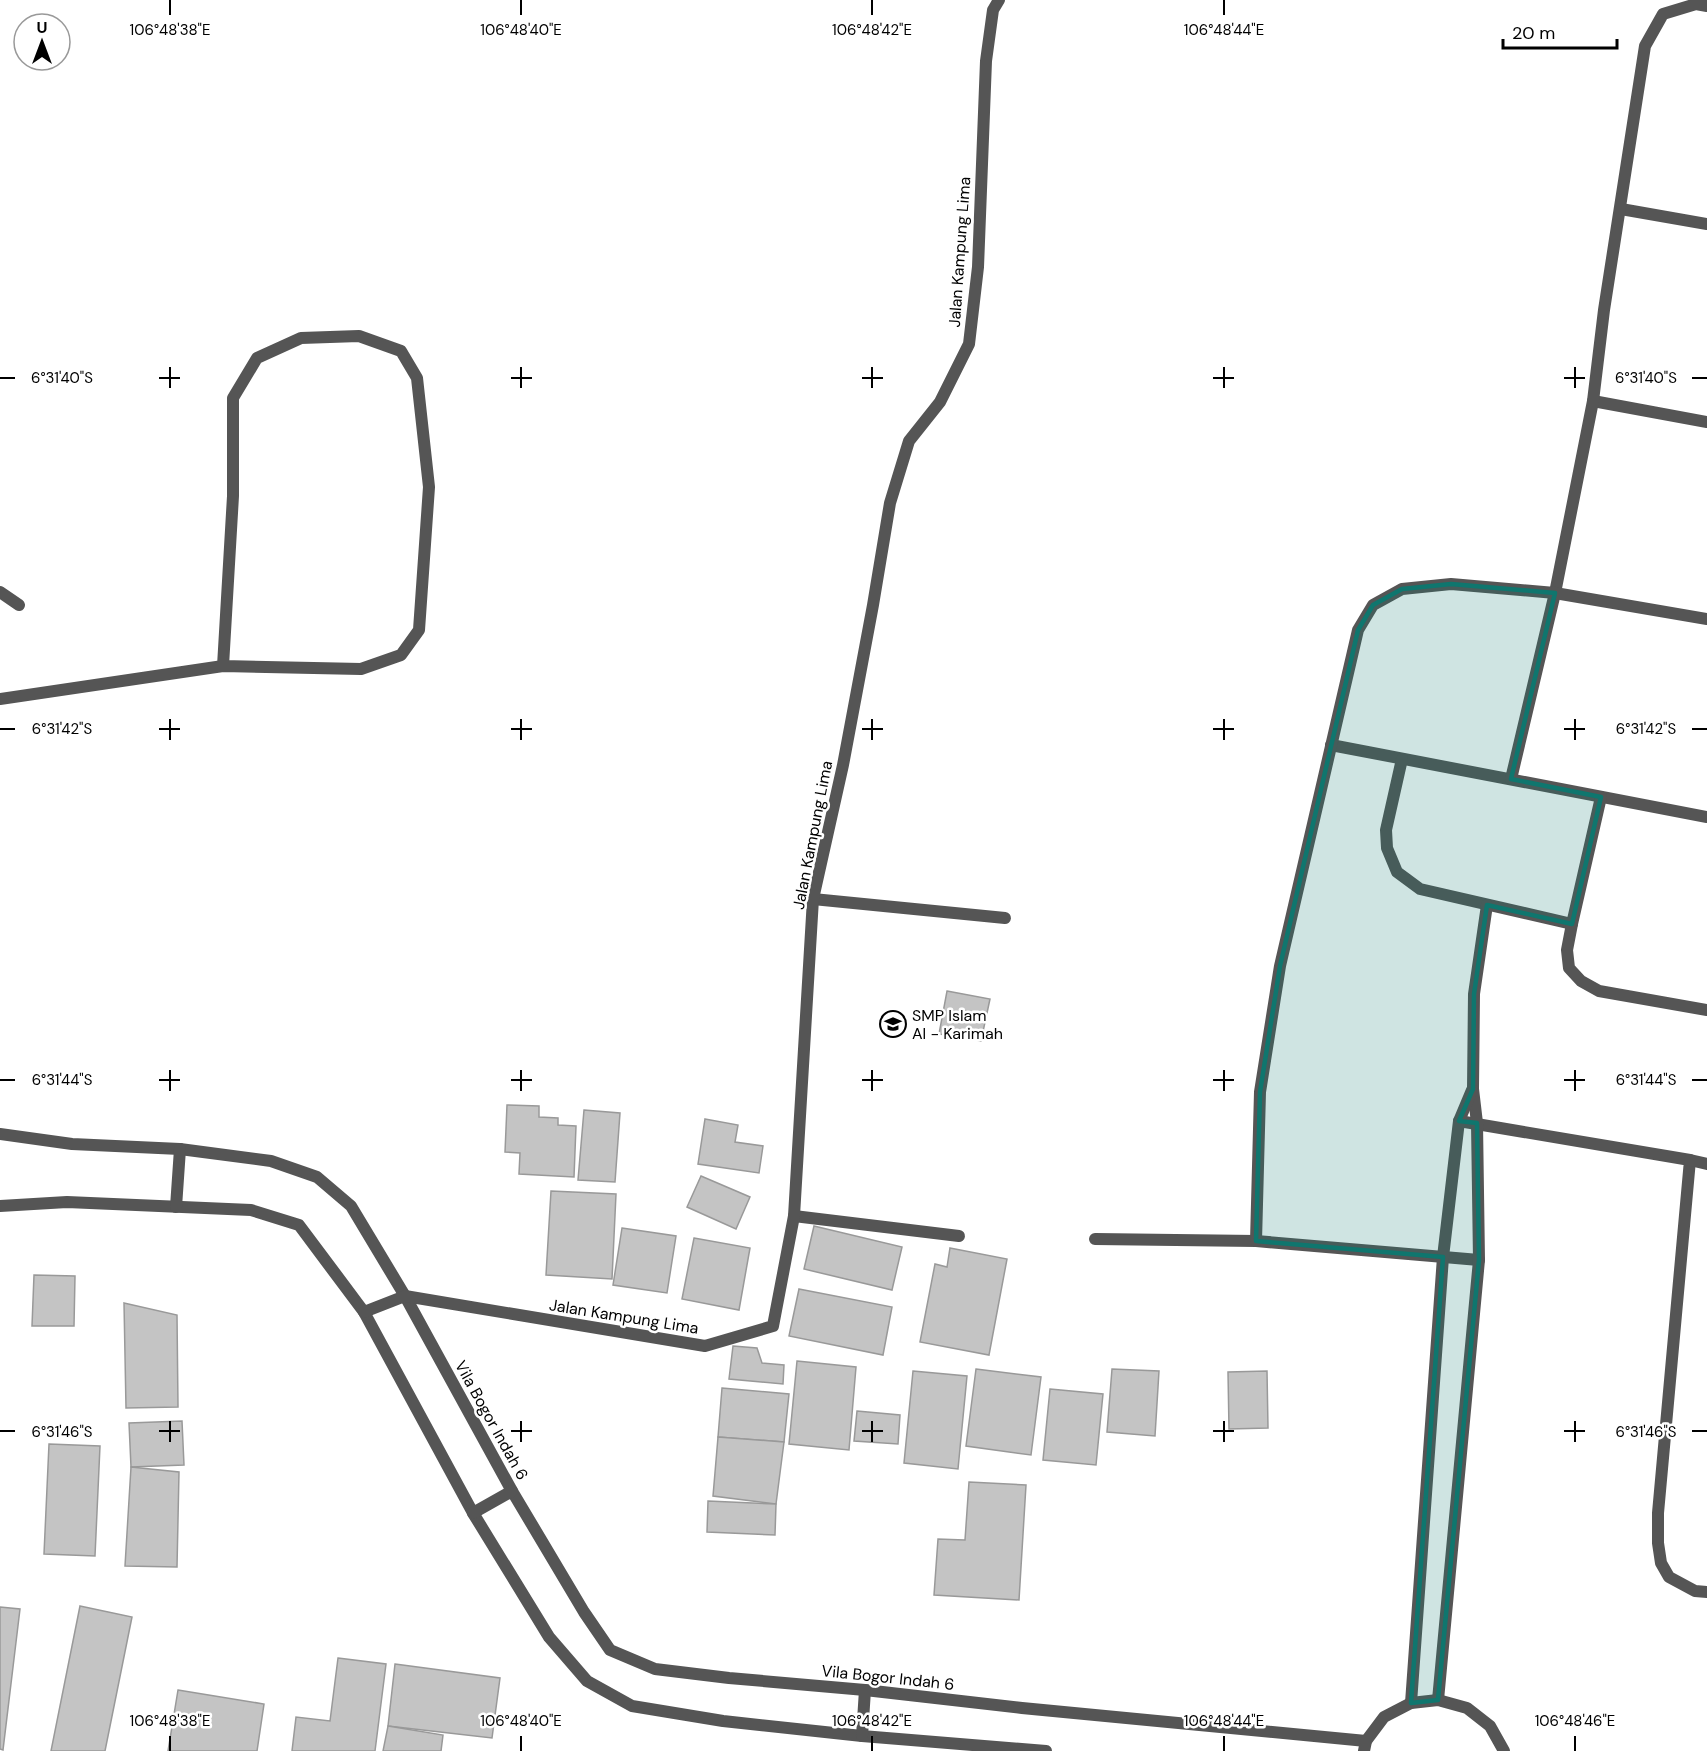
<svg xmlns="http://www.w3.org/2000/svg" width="1707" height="1751" viewBox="0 0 1707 1751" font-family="'DM Sans',sans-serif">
  <rect width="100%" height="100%" fill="#fff"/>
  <!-- building -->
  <g fill="#c4c4c4" stroke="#999" stroke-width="1.5">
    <polygon points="947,991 990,999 981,1041 939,1034"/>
    <polygon points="507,1105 539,1106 539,1117 558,1118 558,1125 576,1126 574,1177 519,1174 520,1153 505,1152"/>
    <polygon points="584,1110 620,1113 615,1182 578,1180"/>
    <polygon points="705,1119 738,1125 735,1142 763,1146 759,1173 698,1164"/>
    <polygon points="701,1176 750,1197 736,1229 687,1207"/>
    <polygon points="551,1191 616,1194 612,1279 546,1275"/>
    <polygon points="814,1226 902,1247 892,1290 804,1269"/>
    <polygon points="622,1228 676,1236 667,1293 613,1285"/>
    <polygon points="694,1238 750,1248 739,1310 682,1299"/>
    <polygon points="950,1248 1007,1259 989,1355 920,1342 935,1264 947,1267"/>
    <polygon points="34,1275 75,1276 74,1326 32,1326"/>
    <polygon points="799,1289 892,1307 883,1355 789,1336"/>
    <polygon points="124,1303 177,1315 178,1407 126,1408"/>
    <polygon points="733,1346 757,1348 762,1363 784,1365 783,1384 729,1379"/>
    <polygon points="797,1361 856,1367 849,1450 789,1444"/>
    <polygon points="976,1369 1041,1377 1031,1455 966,1446"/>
    <polygon points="1112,1369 1159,1371 1155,1436 1107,1432"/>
    <polygon points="913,1371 967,1376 958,1469 904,1463"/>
    <polygon points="1267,1371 1268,1428 1229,1429 1228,1372"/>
    <polygon points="722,1388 789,1394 784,1442 718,1437"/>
    <polygon points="1050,1389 1103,1394 1096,1465 1043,1460"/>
    <polygon points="857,1411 900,1415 898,1444 854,1441"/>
    <polygon points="182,1421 184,1465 131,1467 129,1423"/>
    <polygon points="718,1437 784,1442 776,1504 713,1496"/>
    <polygon points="49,1444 100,1446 95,1556 44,1554"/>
    <polygon points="131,1467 179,1472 177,1567 125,1566"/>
    <polygon points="969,1482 1026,1485 1019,1600 934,1595 938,1539 965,1540"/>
    <polygon points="708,1501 776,1504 775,1535 707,1532"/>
    <polygon points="80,1606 132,1617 105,1751 51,1751"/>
    <polygon points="0,1607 20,1609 3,1750 0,1749"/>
    <polygon points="338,1658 386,1664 375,1751 292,1751 296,1717 330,1721"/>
    <polygon points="395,1664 500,1678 492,1738 388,1726"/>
    <polygon points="178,1690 264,1704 257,1751 168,1751"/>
    <polygon points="388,1726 443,1735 441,1751 383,1751"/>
  </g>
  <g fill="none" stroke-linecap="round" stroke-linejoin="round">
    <!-- lane -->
    <g stroke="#555" stroke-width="12">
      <polyline points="0,592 19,605"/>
      <polyline points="0,699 223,666 361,669 401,655 419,630 429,487 417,378 401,351 359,336 301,338 257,358 233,398 233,496 223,666"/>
    </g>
    <!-- street -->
    <g stroke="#555" stroke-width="12">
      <polyline points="1621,209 1707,224"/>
      <polyline points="1593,401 1707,422"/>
      <polyline points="1331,745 1707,817"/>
      <polyline points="1402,759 1386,830 1387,848 1397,872 1420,889 1572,924 1601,797"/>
      <polyline points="1511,779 1555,593 1593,401 1604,310 1645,46 1663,14 1696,4 1707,6"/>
      <polyline points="813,899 1005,918"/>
      <polyline points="1572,924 1567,950 1569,968 1581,981 1599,991 1707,1010"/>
      <polyline points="1459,1121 1690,1160 1658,1513 1658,1543 1661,1563 1669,1577 1695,1591 1707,1592"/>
      <polyline points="0,1134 72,1144 180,1149 271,1161 317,1177 351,1206 405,1296 512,1491 584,1612 610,1650 655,1669 729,1678 865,1690 1022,1708 1366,1741"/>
      <polyline points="1690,1160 1707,1164"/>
      <polyline points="0,1206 67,1202 251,1210 299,1225 364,1312 473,1513 549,1637 587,1681 632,1706 723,1721 862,1736 1046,1751"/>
      <polyline points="176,1207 180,1149"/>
      <polyline points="794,1216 959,1236"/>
      <polyline points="1095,1239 1256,1241 1479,1260"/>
      <polyline points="1256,1241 1260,1092 1280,966 1358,630 1373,605 1402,589 1451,584 1555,593 1707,619"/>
      <polyline points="364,1312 405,1296 705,1346 773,1326 794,1216 813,899 843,765 873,605 890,503 909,441 940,402 969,344 978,267 986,61 993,10 999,0"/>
      <polyline points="473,1513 512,1491"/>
      <polyline points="1438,1700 1479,1260 1477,1123 1473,1089 1474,994 1487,905"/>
      <polyline points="1411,1703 1443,1257 1459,1121 1472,1090"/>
      <polyline points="862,1736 865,1690"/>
      <polyline points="1364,1751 1366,1741 1384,1717 1411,1703 1438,1700 1467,1708 1490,1726 1504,1751"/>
    </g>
  </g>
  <!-- marked area -->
  <path fill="#0f766e" fill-opacity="0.2" stroke="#0f766e" stroke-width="4.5" stroke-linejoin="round" d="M1451 584 1555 593 1511 779 1601 797 1572 924 1487 905 1474 994 1473 1089 1459 1121 1477 1123 1479 1260 1438 1700 1411 1703 1443 1257 1256 1241 1260 1092 1280 966 1358 630 1373 605 1402 589Z"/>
  <!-- ticks -->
  <path fill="none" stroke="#000" stroke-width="2" d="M170 0V15M521 0V15M872 0V15M1224 0V15M170 367V388M521 367V388M872 367V388M1224 367V388M1575 367V388M0 378H15M159 378H180M511 378H532M862 378H883M1213 378H1234M1564 378H1585M1692 378H1707M170 719V740M521 719V740M872 719V740M1224 719V740M1575 719V740M0 729H15M159 729H180M511 729H532M862 729H883M1213 729H1234M1564 729H1585M1692 729H1707M170 1070V1091M521 1070V1091M872 1070V1091M1224 1070V1091M1575 1070V1091M0 1080H15M159 1080H180M511 1080H532M862 1080H883M1213 1080H1234M1564 1080H1585M1692 1080H1707M170 1421V1442M521 1421V1442M872 1421V1442M1224 1421V1442M1575 1421V1442M0 1431H15M159 1431H180M511 1431H532M862 1431H883M1213 1431H1234M1564 1431H1585M1692 1431H1707M170 1736V1751M521 1736V1751M872 1736V1751M1224 1736V1751M1575 1736V1751"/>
  <!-- icons -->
  <defs>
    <symbol id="school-ring" viewBox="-11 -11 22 22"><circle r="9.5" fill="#fff" stroke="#000" stroke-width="1.5"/><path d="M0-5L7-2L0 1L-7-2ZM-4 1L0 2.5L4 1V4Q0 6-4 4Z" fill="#000"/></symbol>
  </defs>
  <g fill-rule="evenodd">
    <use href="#school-ring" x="878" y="1009" width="30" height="30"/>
  </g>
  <g text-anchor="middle" stroke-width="5" stroke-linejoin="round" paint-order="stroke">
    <!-- street labels -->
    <g font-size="16" fill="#000" stroke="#fff">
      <text transform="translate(959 252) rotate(-86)" y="6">Jalan Kampung Lima</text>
      <text transform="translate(812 835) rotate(-79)" y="6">Jalan Kampung Lima</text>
      <text transform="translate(624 1316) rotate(9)" y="6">Jalan Kampung Lima</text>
      <text transform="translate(492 1420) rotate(61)" y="6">Vila Bogor Indah 6</text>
      <text transform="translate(888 1677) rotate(6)" y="6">Vila Bogor Indah 6</text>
    </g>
    <!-- poi labels -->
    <g font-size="16" fill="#000" stroke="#fff" text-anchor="start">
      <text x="912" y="1021">SMP Islam<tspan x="912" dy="18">Al - Karimah</tspan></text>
    </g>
  </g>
  <g font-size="15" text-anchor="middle" fill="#000" stroke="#fff" stroke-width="5" stroke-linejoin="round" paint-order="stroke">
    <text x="170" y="35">106°48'38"E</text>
    <text x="521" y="35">106°48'40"E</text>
    <text x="872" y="35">106°48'42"E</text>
    <text x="1224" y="35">106°48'44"E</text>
    <text x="62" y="383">6°31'40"S</text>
    <text x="1646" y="383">6°31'40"S</text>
    <text x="62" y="734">6°31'42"S</text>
    <text x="1646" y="734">6°31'42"S</text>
    <text x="62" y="1085">6°31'44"S</text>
    <text x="1646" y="1085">6°31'44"S</text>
    <text x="62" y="1437">6°31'46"S</text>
    <text x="1646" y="1437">6°31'46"S</text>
    <text x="170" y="1726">106°48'38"E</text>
    <text x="521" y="1726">106°48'40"E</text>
    <text x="872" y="1726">106°48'42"E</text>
    <text x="1224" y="1726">106°48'44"E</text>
    <text x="1575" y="1726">106°48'46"E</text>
  </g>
  <!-- north arrow -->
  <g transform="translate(42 42)"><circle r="28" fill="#ffffff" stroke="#999999" stroke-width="1.5"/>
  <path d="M0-4.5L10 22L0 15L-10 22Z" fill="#000000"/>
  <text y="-9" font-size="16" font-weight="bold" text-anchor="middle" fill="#000000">U</text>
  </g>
  <!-- scale -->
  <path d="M1503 39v9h114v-9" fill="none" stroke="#000000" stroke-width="3"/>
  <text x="1512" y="39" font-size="18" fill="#000000" stroke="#ffffff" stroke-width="4.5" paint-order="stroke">20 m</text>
</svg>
